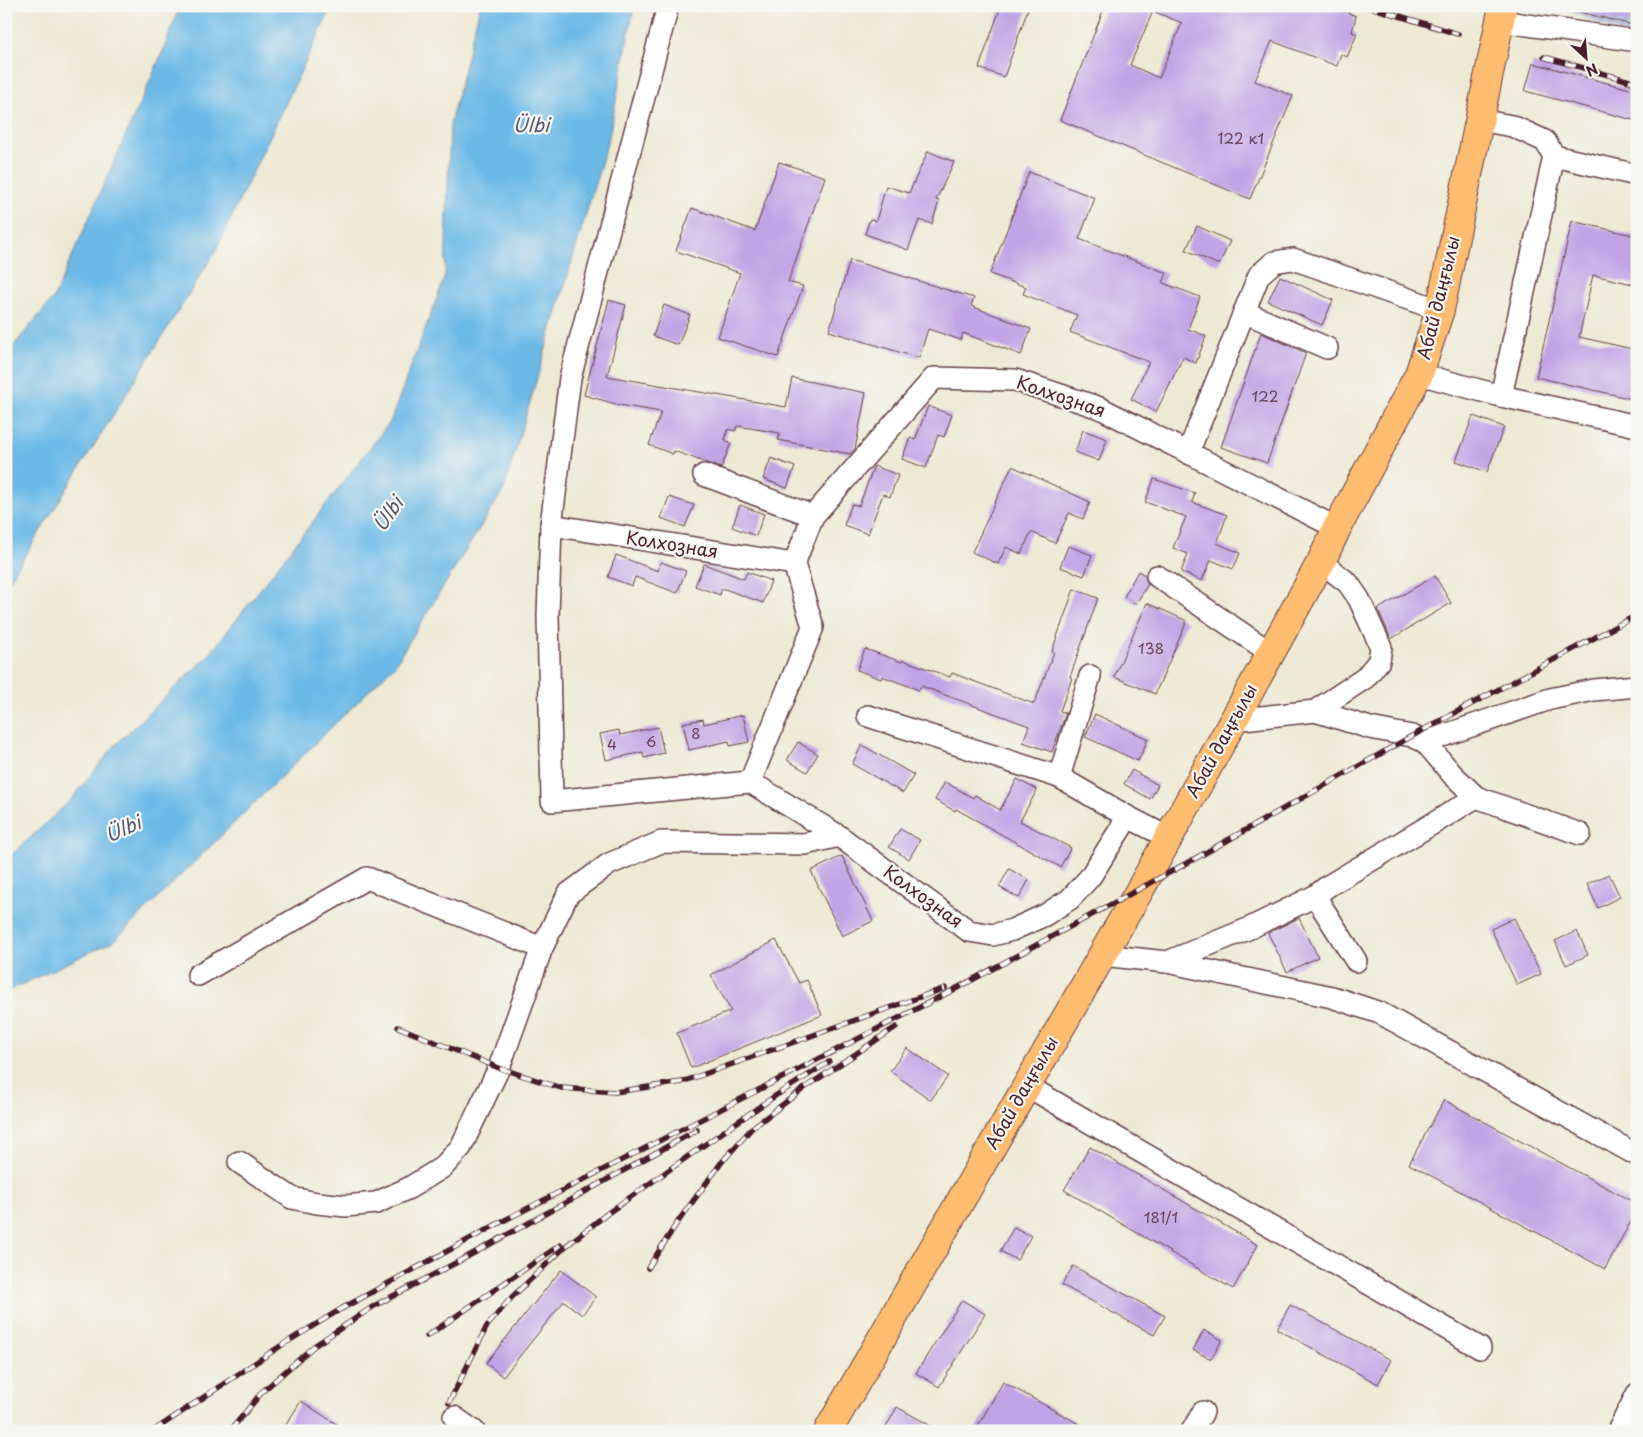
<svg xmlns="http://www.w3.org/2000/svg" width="1643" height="1437" viewBox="0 0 1643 1437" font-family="'Playpen Sans',sans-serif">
  <defs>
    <pattern id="industrial-furrows" width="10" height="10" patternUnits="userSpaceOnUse" patternTransform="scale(1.25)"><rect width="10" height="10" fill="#b9c4de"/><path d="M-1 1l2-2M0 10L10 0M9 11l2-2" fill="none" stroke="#a1a8bf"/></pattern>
  </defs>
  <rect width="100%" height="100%" fill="#f6f6f2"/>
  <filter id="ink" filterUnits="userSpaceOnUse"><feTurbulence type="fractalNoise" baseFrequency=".02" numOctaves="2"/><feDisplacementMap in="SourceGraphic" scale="10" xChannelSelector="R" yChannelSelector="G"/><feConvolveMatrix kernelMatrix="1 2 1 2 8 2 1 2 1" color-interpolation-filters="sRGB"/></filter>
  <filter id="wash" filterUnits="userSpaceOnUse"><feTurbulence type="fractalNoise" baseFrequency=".0096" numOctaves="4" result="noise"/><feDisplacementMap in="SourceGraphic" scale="20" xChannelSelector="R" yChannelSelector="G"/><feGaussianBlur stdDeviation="1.12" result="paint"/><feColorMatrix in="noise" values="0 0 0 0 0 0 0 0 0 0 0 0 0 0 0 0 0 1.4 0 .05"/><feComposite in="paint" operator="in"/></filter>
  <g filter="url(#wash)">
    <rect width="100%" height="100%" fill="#eee9d3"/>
    <!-- industrial -->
    <polygon fill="url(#industrial-furrows)" points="1556,6 1637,6 1637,39"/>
    <!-- water -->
    <g fill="#6cb9e6" stroke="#5b6c88">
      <polygon points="180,6 332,6 214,254 6,586 6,355 54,297 163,51"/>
      <polygon points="480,6 634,6 609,137 504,489 394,666 114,941 6,992 6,860 69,802 117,743 209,655 390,422 445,276 450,124"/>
    </g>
    <g id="blocks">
      <!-- building -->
      <g fill="#c2a4e6" fill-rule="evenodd">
        <polygon points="1001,6 1029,6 1004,77 979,68"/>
        <path d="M1105 6H1332L1356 16 1352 32 1357 34 1347 57 1341 54 1337 66 1272 41 1255 81 1293 96 1250 199 1060 120ZM1153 11 1182 23 1159 78 1130 65Z"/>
        <polygon points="1576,6 1637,6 1637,26 1575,11"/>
        <polygon points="1533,63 1637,91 1637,121 1525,91"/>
        <polygon points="928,151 954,162 936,200 939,201 932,224 919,220 908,250 865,234 870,219 876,221 886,186 909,193"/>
        <polygon points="779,162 825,177 788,282 803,286 778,357 718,337 740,273 676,251 692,208 755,231"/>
        <polygon points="1029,172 1095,198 1079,239 1167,273 1163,283 1200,297 1188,329 1206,336 1196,363 1183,357 1156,412 1131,399 1149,362 1070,332 1077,315 1023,294 1026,287 990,274"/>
        <polygon points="1572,221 1637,236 1637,285 1593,275 1579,337 1637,350 1637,400 1536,377"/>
        <polygon points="1197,226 1230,241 1219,265 1186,250"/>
        <polygon points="850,260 974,298 971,306 1031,329 1021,355 963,333 961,340 928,329 919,358 829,331"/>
        <polygon points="1280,276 1333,300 1322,325 1268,301"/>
        <polygon points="609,300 626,305 607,376 786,407 792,378 866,393 855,449 850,454 778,440 780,433 737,426 735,431 728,429 725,440 731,443 721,468 674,451 673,454 649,445 661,412 619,405 584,395"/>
        <polygon points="664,305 690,315 678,345 653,336"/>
        <polygon points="1261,333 1306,353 1267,463 1221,447"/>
        <polygon points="928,406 952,415 944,437 938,435 926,468 902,459 910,438 915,440"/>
        <polygon points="1473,416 1504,427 1487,472 1456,461"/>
        <polygon points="1083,430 1107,439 1099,461 1075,452"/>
        <polygon points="771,458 795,467 787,488 763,479"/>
        <polygon points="874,466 898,475 890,497 883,494 868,534 844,525 852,504 859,506"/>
        <polygon points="1012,466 1090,502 1083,519 1069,513 1055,543 1031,532 1021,554 1006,547 998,564 972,552"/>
        <polygon points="1154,479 1195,493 1192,502 1227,515 1217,543 1240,553 1233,569 1211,560 1202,581 1181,572 1188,554 1173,548 1186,517 1145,502"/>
        <polygon points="669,497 694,505 685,527 661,518"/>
        <polygon points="740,505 764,514 756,536 732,527"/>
        <polygon points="1068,546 1092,555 1084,576 1060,567"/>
        <polygon points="616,555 658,571 661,562 686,571 677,593 635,577 632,586 608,577"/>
        <polygon points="704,564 744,579 747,572 771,581 763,603 722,588 720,595 695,586"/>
        <polygon points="1138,571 1145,575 1148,584 1136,604 1124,597"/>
        <polygon points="1435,576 1451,603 1391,639 1378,609"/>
        <polygon points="1074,589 1098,598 1070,677 1072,678 1060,711 1066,713 1052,752 1023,742 1029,726 921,686 919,690 882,676 881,679 857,670 865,649 902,662 903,660 950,677 952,673 1034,704 1054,652 1052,651"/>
        <polygon points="1147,603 1187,621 1155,694 1114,677"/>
        <polygon points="1095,714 1148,739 1138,761 1085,737"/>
        <polygon points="743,715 749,742 730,746 729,741 689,750 683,723 703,719 704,724"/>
        <polygon points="658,727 664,753 644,758 643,752 606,760 600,734 619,730 620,735"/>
        <polygon points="798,742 818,754 807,772 787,760"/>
        <polygon points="862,745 914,775 903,793 852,764"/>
        <polygon points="1132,770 1158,785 1150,799 1124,784"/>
        <polygon points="1017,779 1037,790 1020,821 1071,848 1060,867 956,809 955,811 935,800 945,782 973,798 975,795 1000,810"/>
        <polygon points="900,829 920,840 909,859 889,847"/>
        <polygon points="842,856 873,921 842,936 811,871"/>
        <polygon points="1009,869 1029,880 1019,898 999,887"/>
        <polygon points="1609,874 1620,897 1598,908 1587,884"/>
        <polygon points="1299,918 1318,957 1287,972 1268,933"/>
        <polygon points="1514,918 1541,974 1517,985 1491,929"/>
        <polygon points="1577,931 1588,955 1566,965 1555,941"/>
        <polygon points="776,940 799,983 807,980 822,1015 691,1068 677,1033 731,1011 711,975"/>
        <polygon points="907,1048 948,1076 931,1100 890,1071"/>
        <polygon points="1444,1100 1637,1204 1637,1210 1605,1269 1409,1164"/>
        <polygon points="1090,1147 1258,1245 1233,1289 1064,1190"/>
        <polygon points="1014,1227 1031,1236 1017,1260 1000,1251"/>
        <polygon points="1073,1266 1165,1316 1154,1335 1062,1285"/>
        <polygon points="561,1270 596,1297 582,1315 564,1301 503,1377 486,1363"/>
        <polygon points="962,1300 985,1314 939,1387 916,1373"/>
        <polygon points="1290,1305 1391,1360 1378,1384 1277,1329"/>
        <polygon points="1204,1330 1222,1340 1211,1359 1193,1350"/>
        <polygon points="1003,1382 1092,1431 975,1431"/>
        <polygon points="301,1401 347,1431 282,1431"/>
        <polygon points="897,1407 940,1431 884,1431"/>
      </g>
    </g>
  </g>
  <g filter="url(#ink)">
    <use href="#blocks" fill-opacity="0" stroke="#633d44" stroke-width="1"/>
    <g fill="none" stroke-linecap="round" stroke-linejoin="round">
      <defs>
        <g id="minor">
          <polyline points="668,6 570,378 551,525 548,616 552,801 750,782 839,836 969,931 993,935 1012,930 1045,915 1070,899 1090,877 1128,817"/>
          <polyline points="1500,21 1637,41"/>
          <polyline points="1479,120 1512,126 1545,141 1554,156"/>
          <polyline points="1244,312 1327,348"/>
          <polyline points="1419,374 1501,396 1554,156 1637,175"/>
          <polyline points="1501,396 1637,426"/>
          <polyline points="1188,453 1259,275 1274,262 1293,259 1440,310"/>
          <polyline points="704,475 813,516"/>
          <polyline points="551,525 794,564"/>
          <polyline points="1157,576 1271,653"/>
          <polyline points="1315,711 1370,728 1412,736 1425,742 1452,774 1476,797"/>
          <polyline points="868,716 1059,777 1128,817 1169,838"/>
          <polyline points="1234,720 1315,711 1365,678 1379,661 1381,647 1359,599 1348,583 1321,562"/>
          <polyline points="1425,742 1550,699 1594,690 1637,686"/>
          <polyline points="1059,777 1090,676"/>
          <polyline points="750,782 813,627 794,564 813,516 934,378 1015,380 1100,408 1337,528"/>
          <polyline points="1315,896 1356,961"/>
          <polyline points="1102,955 1167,962 1250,928 1315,896 1328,886 1439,820 1476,797 1580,834"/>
          <polyline points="1167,962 1332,997 1380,1013 1637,1155"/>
          <polyline points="198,975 367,878 542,948 568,894 609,864 661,842 805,844 839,836"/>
          <polyline points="1027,1086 1480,1348"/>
          <polyline points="239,1162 292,1198 317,1203 346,1206 376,1203 409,1188 443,1167 461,1147 499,1068 542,948"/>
          <polyline points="454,1417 474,1431"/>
          <polyline points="1192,1431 1203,1412"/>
          <polyline points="1618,1431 1637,1394"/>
        </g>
        <polyline id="major" points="828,1431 1142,886 1321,562 1337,528 1419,374 1440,310 1503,6"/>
      </defs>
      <!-- minor casing -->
      <use href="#minor" stroke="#633d44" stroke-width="24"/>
      <!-- major casing -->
      <use href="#major" stroke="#633d44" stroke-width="30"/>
      <!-- minor -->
      <use href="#minor" stroke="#fff" stroke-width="21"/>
      <!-- major -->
      <use href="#major" stroke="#febc70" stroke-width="28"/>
      <defs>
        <g id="rail">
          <polyline points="1367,6 1458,34"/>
          <polyline points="1544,57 1637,83"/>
          <polyline points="398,1027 499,1068 561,1088 615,1092 682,1082 945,988"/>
          <polyline points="648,1268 677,1223 721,1163 752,1128 803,1089 896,1027"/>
          <polyline points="427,1336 560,1245"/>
          <polyline points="449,1403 487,1326 512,1297 566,1246 608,1213 697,1150 775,1096 829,1062"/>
          <polyline points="153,1431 282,1345 341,1309 501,1222 961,986 1198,857 1412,736 1637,615"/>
          <polyline points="230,1431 262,1392 314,1346 374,1306 465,1258 697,1130"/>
        </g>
      </defs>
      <!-- rail casing -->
      <use href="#rail" stroke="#4a1f2b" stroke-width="5.5"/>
      <!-- rail -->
      <use href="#rail" stroke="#f6f6f2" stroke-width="4" stroke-dasharray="11" stroke-linecap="butt"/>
    </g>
  </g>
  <g text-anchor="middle" stroke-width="4.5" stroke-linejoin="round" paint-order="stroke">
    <!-- number labels -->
    <g font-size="15" fill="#68405a">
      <text x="1241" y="144">122 к1</text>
      <text x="1265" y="402">122</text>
      <text x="1151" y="654">138</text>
      <text x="696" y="739">8</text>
      <text x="651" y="747">6</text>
      <text x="612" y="750">4</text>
      <text x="1161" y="1223">181/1</text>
    </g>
    <!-- street labels -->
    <g font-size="18" fill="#4a1f2b" stroke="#f6f6f2">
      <text transform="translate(1439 298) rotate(-76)" y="6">Абай даңғылы</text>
      <text transform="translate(1061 397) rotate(19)" y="6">Колхозная</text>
      <text transform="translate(672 545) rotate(9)" y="6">Колхозная</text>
      <text transform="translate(1222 741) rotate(-61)" y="6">Абай даңғылы</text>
      <text transform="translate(923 897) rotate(36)" y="6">Колхозная</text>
      <text transform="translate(1022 1093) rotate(-60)" y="6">Абай даңғылы</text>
    </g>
    <!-- water labels -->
    <g font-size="19" font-style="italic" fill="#56556c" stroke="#f6f6f2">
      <text x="531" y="132">Ülbi</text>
      <text transform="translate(388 514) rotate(-55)" y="7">Ülbi</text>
      <text transform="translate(123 829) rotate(-24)" y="7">Ülbi</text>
    </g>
  </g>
  <!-- margin -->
  <rect width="1643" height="1437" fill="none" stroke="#f6f6f2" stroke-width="25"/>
  <!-- north arrow -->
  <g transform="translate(1586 58) rotate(154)" stroke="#f6f6f2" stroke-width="4" paint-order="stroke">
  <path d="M0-4L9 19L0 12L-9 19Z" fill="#4a1f2b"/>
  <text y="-8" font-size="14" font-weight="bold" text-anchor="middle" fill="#4a1f2b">N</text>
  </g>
</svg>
